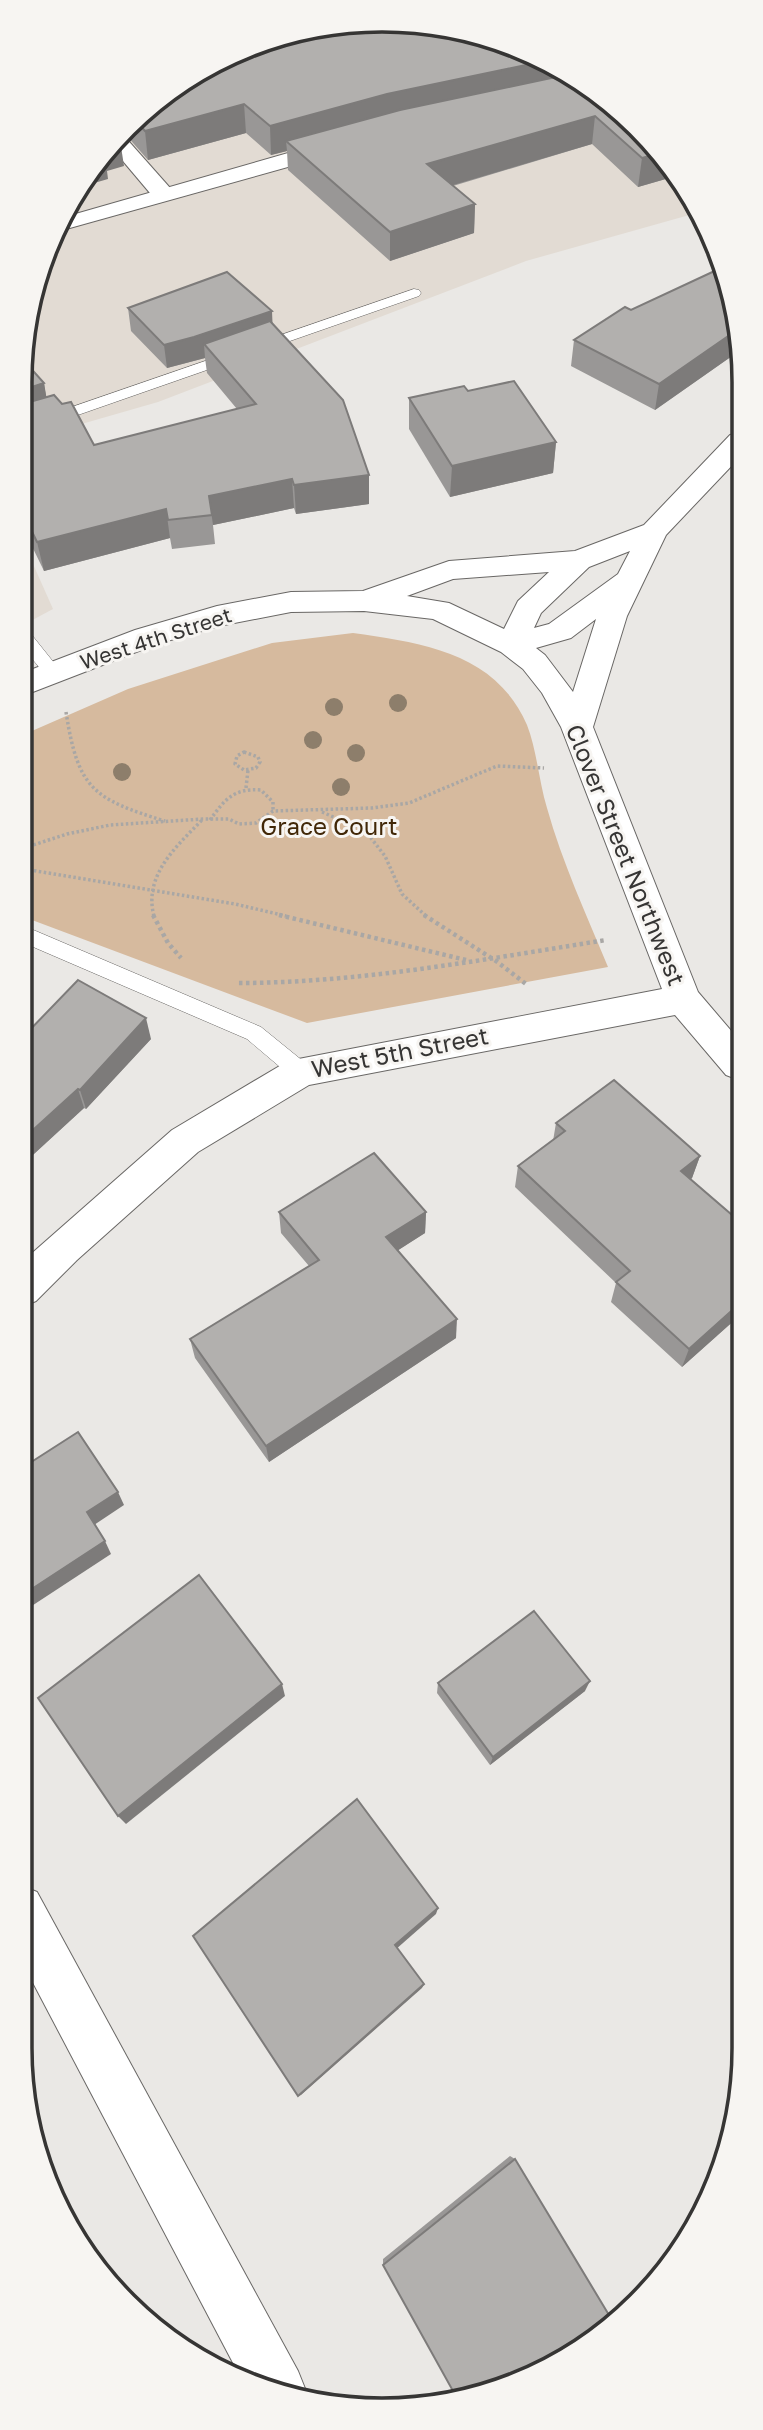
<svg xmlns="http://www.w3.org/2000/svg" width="763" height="2430" viewBox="0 0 763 2430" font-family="'Golos Text',sans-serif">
  <rect width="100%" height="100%" fill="#eae8e5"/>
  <!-- built -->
  <g fill="#e2dbd3">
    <polygon points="181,80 654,142 700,212 526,261 158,402 26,440 26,310 81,180"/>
    <polygon points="25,546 53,609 25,624"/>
  </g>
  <!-- green -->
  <path fill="#d6ba9e" d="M353 633C423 643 496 653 527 725 537 751 539 782 547 808 562 862 587 916 608 967L307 1023 24 917 25 734 128 689 272 643Z"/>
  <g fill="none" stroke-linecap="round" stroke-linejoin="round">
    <defs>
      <g id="lane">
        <polygon points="414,289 419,290 421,293 419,296 55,423 49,425 41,420 43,417"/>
        <polygon points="25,632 31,634 59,669 62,673 59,677 47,677 25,650"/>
        <polygon points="24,926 261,1027 309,1066 312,1072 309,1078 301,1081 293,1078 247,1039 24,943"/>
      </g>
      <polygon id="street" points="124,136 171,189 175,194 171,199 155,199 112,148"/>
      <g id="secondary">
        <polygon points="337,139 345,141 348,146 345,151 59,231 65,217"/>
        <path d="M740 433V457L666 535 627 616 593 727 698 992 739 1040V1080L726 1075 675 1015 309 1085 198 1152 77 1260 36 1301 22 1307V1262L172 1130 288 1061 662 989 561 727 542 693 523 669 501 652 433 619 364 611 291 612 219 626 157 644 25 695V672L135 630 217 606 291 592 363 591 449 561 575 551 644 525 730 435ZM630 551 618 574 549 624 534 628 541 613 589 567ZM549 572 518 601 504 629 449 603 407 596 453 579ZM596 619 573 692 545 655 536 648 571 638Z"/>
        <polygon points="20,1885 37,1892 298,2371 306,2391 303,2398 242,2380 20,1958"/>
      </g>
    </defs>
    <!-- lane casing -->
    <use href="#lane" stroke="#696765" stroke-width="1"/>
    <!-- street casing -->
    <use href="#street" stroke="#696765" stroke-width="2"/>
    <!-- secondary casing -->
    <use href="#secondary" stroke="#696765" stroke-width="2"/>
    <!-- path-far1 -->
    <g stroke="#a9a7a5" stroke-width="3.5" stroke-dasharray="2.5 2.5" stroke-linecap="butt">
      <path d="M66 712C78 789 93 799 165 821"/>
      <polygon points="244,752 258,757 260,762 256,768 244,770 235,764 237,756"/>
      <polyline points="246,788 248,770"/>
      <polyline points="322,812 354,826 371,838 385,856 402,894 426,916"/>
      <path d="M210 820C225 799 234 788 261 790L273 802V811"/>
      <polyline points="24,848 67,834 110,825 203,819 229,819 239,824 256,823 273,811 372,808 409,803 497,766 544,768"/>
      <polyline points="24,869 235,904 286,916"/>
      <path d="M154 916C143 875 177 846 203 819"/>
    </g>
    <!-- path -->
    <g stroke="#a9a7a5" stroke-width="4.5" stroke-dasharray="3.5 3.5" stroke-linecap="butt">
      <polyline points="153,915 168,943 181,958"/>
      <polyline points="279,915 466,960"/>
      <polyline points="424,915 496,961 526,984"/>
      <path d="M239 983C360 983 486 959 606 940"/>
    </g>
    <!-- lane -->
    <use href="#lane" fill="#fff" fill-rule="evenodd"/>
    <!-- street -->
    <use href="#street" fill="#fff" fill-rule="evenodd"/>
    <!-- secondary -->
    <use href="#secondary" fill="#fff" fill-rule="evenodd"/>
  </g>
  <!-- trees -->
  <g fill="#8d7e6b">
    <circle cx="398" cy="703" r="9"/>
    <circle cx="334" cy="707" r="9"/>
    <circle cx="313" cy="740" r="9"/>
    <circle cx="356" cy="753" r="9"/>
    <circle cx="122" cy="772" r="9"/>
    <circle cx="341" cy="787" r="9"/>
  </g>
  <!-- wall -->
  <g fill="#999796">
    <polygon points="453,26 654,142 676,176 638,187 592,144 453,186 475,204 474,233 390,261 288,170 287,151 271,155 246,133 148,160 126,135 181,80"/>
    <polygon points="721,268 741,334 741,362 732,356 655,410 571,366 574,340 631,310"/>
    <polygon points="128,308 272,311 272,323 369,504 296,514 294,508 213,525 215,544 172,549 170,538 44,571 25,532 26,363 44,383 46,397 94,445 237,409 207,373 205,358 167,368 131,331"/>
    <polygon points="468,391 556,442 553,473 450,497 409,429 409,398"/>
    <polygon points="23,1037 151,1039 86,1109 84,1108 23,1164"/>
    <polygon points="556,1123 700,1156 692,1178 690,1180 738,1317 682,1367 611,1302 616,1283 515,1187 518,1166 553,1141"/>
    <polygon points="279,1212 426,1212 425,1233 398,1250 456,1338 269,1462 195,1358 190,1339 309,1266 281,1233"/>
    <polygon points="438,1683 585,1691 490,1765 437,1693"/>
    <polygon points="510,2156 515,2159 383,2265 383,2259"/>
  </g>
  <!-- shaded-wall -->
  <g fill="#7d7b7a">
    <polygon points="545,61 563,68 580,82 286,141 287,151 271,155 270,126 387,94"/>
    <polygon points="244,104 246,133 148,160 145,131"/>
    <polygon points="595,116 592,144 426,193 427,164"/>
    <polygon points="120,140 124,166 107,171 108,179 77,188 81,180"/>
    <polygon points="661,153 676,176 638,187 642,158"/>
    <polygon points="475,204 474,233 390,261 390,232"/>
    <polygon points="272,311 273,335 204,344 205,358 167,368 164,345"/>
    <polygon points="737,330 732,356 655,410 659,384"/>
    <polygon points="44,383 49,412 26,421 26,389"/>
    <polygon points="556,442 553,473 450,497 452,466"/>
    <polygon points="369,475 369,504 296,514 294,485"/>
    <polygon points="292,479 294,508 213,525 209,496"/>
    <polygon points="166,509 170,538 44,571 37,542"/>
    <polygon points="146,1018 151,1039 86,1109 80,1090"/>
    <polygon points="78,1089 84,1108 23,1164 23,1139"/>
    <polygon points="700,1156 692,1178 674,1193 681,1171"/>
    <polygon points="426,1212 425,1233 386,1258 386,1237"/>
    <polygon points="738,1305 738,1317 682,1367 689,1349"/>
    <polygon points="457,1319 456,1338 269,1462 266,1446"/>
    <polygon points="118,1492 124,1505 94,1525 87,1512"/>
    <polygon points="105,1541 111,1554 21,1613 21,1596"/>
    <polygon points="590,1681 585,1691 490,1765 493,1757"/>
    <polygon points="282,1684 285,1696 126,1824 118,1816"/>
    <polygon points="438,1908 436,1914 395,1950 395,1945"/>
    <polygon points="424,1984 422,1988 301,2095 298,2096"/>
  </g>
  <!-- building -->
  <g fill="#b2b0ae" stroke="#7d7b7a" stroke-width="2">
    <polygon points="311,26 453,26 545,61 387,94 270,126 244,104 145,131 138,123 181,80"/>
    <polygon points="570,74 654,142 661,153 642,158 595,116 427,164 475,204 390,232 286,141 400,110"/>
    <polygon points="721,268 740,332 737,330 659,384 574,340 625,307 631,310"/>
    <polygon points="227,272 272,311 194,337 164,345 128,308"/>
    <polygon points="270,321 343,400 369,475 294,485 292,479 209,496 212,515 168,520 166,509 37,542 25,517 26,403 54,395 62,404 71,402 94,445 256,404 204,344"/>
    <polygon points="26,363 44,383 26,389"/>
    <polygon points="514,381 556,442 452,466 409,398 464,386 468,391"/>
    <polygon points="78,980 146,1018 80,1090 78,1089 23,1139 23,1037"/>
    <polygon points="614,1080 700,1156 681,1171 739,1221 738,1305 689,1349 616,1282 630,1271 518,1166 565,1131 556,1123"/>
    <polygon points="374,1153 426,1212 386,1237 457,1319 266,1446 190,1339 319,1260 279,1212"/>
    <polygon points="78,1432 118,1492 87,1512 105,1541 21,1596 22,1468"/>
    <polygon points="199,1575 282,1684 118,1816 38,1698"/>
    <polygon points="534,1611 590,1681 493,1757 438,1683"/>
    <polygon points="357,1799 438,1908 395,1945 424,1984 298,2096 193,1936"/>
    <polygon points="515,2159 612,2320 583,2349 475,2398 458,2400 383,2265"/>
  </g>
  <g text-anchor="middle" stroke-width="6" stroke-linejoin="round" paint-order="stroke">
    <!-- far-street labels -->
    <g font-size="21" fill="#363534" stroke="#f7f5f2">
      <text transform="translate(156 639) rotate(-18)" y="7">West 4th Street</text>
    </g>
    <!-- park labels -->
    <g font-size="24" fill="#412707" stroke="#f7f5f2">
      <text x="329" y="835">Grace Court</text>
    </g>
    <!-- street labels -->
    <g font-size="24" fill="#363534" stroke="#f7f5f2">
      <text transform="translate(625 855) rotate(68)" y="8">Clover Street Northwest</text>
      <text transform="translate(400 1053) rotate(-11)" y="8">West 5th Street</text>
    </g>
  </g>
  <!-- crop -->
  <path d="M0 0H763V2430H0ZM382 32H382A350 350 0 0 1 732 382V2048A350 350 0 0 1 382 2398H382A350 350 0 0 1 32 2048V382A350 350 0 0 1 382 32Z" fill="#f7f5f2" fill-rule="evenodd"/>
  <path fill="none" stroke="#363534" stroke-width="3.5" d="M382 32H382A350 350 0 0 1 732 382V2048A350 350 0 0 1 382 2398H382A350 350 0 0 1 32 2048V382A350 350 0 0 1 382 32Z"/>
</svg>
